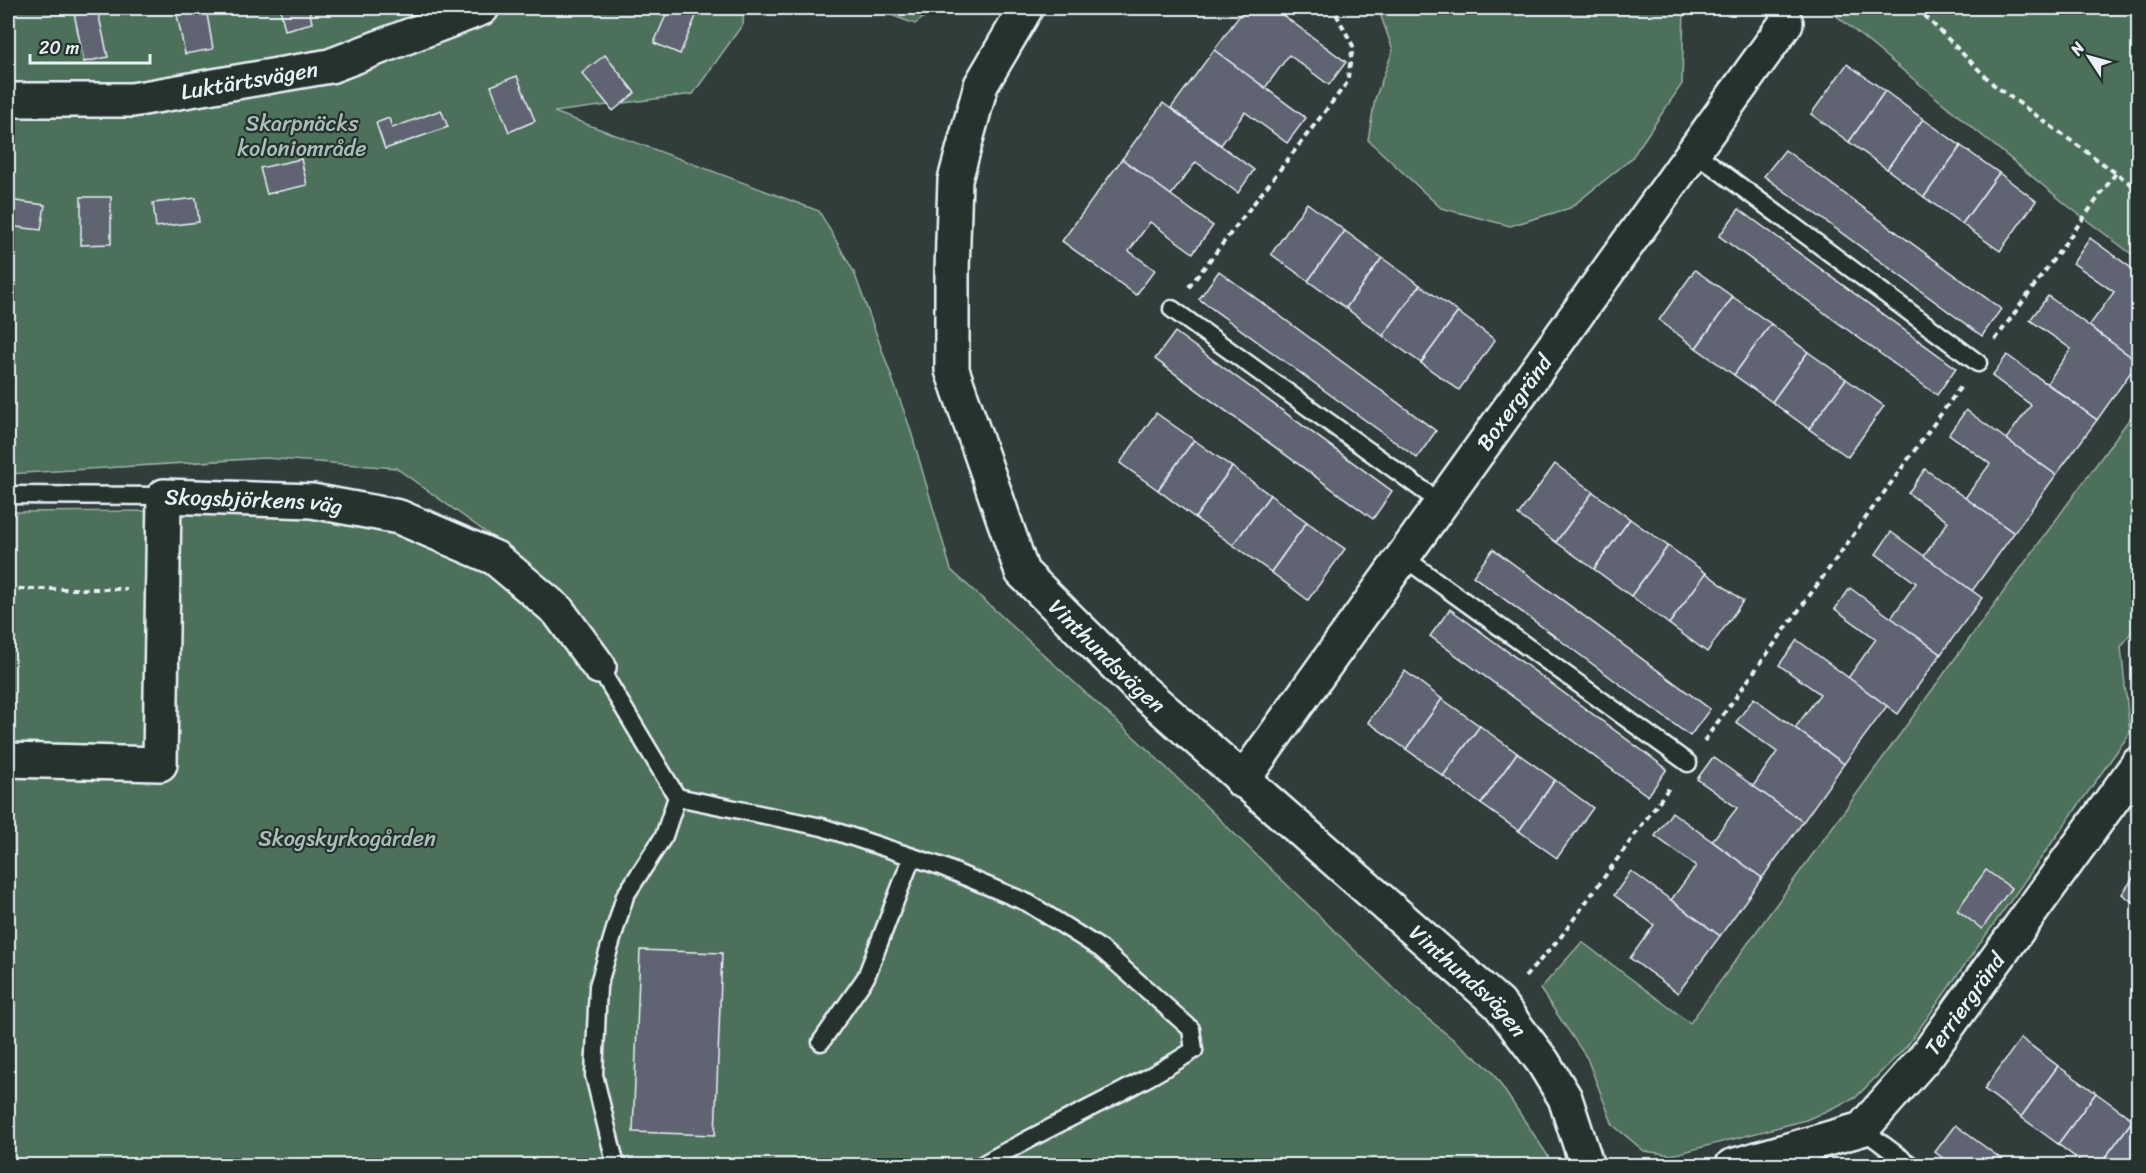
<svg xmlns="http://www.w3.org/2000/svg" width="2146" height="1173" viewBox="0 0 2146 1173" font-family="Sriracha,sans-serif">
  <rect width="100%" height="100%" fill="#313d3b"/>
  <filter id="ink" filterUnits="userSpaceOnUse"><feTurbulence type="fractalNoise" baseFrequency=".0167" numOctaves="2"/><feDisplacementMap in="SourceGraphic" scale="12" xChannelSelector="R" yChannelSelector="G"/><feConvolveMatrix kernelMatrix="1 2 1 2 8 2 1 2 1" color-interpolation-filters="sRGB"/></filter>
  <g filter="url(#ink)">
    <!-- green -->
    <g fill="#4e705a" stroke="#9bb0a9" stroke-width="1.5">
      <polygon points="8,8 744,8 743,24 693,94 554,112 819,211 854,272 910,428 951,570 1146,748 1412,1006 1491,1070 1554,1165 8,1165 8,512 430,509 501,543 396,468 265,458 8,474"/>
      <polygon points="872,8 936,8 915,24"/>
      <polygon points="1378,8 1684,8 1682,84 1631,159 1570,208 1510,226 1441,208 1368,140 1375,99 1393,50"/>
      <polygon points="1827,8 2138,8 2138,259 2068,206"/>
      <polygon points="2138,407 2138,623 2121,647 2130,733 1907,1046 1855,1098 1806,1120 1672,1155 1644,1151 1613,1125 1587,1058 1540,989 1582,942 1690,1023"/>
    </g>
    <!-- building -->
    <g fill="#5e6472" stroke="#e8f1f8" stroke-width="1.5">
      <polygon points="73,8 97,8 108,57 84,62"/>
      <polygon points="190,8 206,8 213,49 185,54 176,10"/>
      <polygon points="280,8 309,8 312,23 285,30"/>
      <polygon points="669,8 699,9 680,54 654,43"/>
      <polygon points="1245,8 1273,8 1346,62 1329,85 1289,55 1265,88 1214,50"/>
      <polygon points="1214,50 1306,118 1287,143 1245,112 1221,145 1171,108"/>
      <polygon points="605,55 635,93 613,111 582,73"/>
      <polygon points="1847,64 1885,91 1849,142 1811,114"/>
      <polygon points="517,76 535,121 509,132 491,86"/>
      <polygon points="1885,91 1923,119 1887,169 1849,142"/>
      <polygon points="1163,103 1254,170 1238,193 1196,162 1171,195 1122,159"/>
      <polygon points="441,110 448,127 385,149 376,123 389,118 392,128"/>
      <polygon points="1923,119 1961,146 1924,197 1887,169"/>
      <polygon points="1961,146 1999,173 1962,224 1924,197"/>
      <polygon points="1785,150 2001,309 1982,336 1764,176"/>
      <polygon points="301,159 307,185 267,194 260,168"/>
      <polygon points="1122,159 1213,226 1193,253 1150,222 1129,251 1155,270 1136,295 1062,241"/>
      <polygon points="1999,173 2036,201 2000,251 1962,224"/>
      <polygon points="81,197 111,197 111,244 81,245"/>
      <polygon points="196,198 199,222 156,227 153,203"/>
      <polygon points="8,200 45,205 41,230 8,226"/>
      <polygon points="1307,203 1345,231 1308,281 1271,254"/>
      <polygon points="1739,209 1956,368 1937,395 1719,236"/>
      <polygon points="1345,231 1382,258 1346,308 1308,281"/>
      <polygon points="2090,238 2138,273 2138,362 2089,326 2114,292 2073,263"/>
      <polygon points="1382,258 1420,285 1383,336 1346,308"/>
      <polygon points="1695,270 1733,297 1696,348 1659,320"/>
      <polygon points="1219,271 1436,431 1417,458 1199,299"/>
      <polygon points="1420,285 1458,312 1421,363 1383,336"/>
      <polygon points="2048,296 2138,362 2097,420 2047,383 2071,349 2030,320"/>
      <polygon points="1733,297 1771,324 1734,375 1696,348"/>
      <polygon points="1458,312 1495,340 1459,390 1421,363"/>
      <polygon points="1771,324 1808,352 1772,402 1734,375"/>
      <polygon points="1175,332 1392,491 1373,519 1155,359"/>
      <polygon points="1808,352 1846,379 1809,429 1772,402"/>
      <polygon points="2007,355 2097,420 2056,475 2006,439 2031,405 1992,376"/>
      <polygon points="1846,379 1884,406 1848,457 1809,429"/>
      <polygon points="1966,410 2056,475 2014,533 1965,498 1990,464 1949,434"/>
      <polygon points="1156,413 1194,440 1158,490 1120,463"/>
      <polygon points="1194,440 1232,467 1195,518 1158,490"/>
      <polygon points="1555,464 1593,492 1556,542 1518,515"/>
      <polygon points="1232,467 1270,495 1233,545 1195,518"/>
      <polygon points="1925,469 2014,533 1972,591 1924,556 1948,522 1908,493"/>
      <polygon points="1593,492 1630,519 1594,569 1556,542"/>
      <polygon points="1270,495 1307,522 1271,572 1233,545"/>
      <polygon points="1630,519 1668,546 1631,596 1594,569"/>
      <polygon points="1307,522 1345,549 1308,600 1271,572"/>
      <polygon points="1891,532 1982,598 1941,654 1891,618 1916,583 1876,554"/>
      <polygon points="1668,546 1706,573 1669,624 1631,596"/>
      <polygon points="1493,549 1710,709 1690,736 1473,576"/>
      <polygon points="1706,573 1743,601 1707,652 1669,624"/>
      <polygon points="1850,588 1941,654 1898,714 1848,678 1876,639 1835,609"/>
      <polygon points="1450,609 1667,769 1648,796 1430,636"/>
      <polygon points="1797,640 1887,706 1844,764 1795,728 1820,694 1779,665"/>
      <polygon points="1405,671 1442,699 1406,749 1368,722"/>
      <polygon points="1754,698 1844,764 1803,822 1753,786 1777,752 1736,722"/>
      <polygon points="1442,699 1480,726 1443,776 1406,749"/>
      <polygon points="1480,726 1517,753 1481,804 1443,776"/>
      <polygon points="1517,753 1555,780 1519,831 1481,804"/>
      <polygon points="1713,757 1803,822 1762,878 1712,841 1737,808 1697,779"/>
      <polygon points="1555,780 1593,808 1557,858 1519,831"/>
      <polygon points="1672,812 1762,878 1720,936 1671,900 1696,866 1655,836"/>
      <polygon points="1986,870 2011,888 1982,929 1957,910"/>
      <polygon points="1631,871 1720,936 1678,993 1630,958 1654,925 1614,895"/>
      <polygon points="2138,871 2138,906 2122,894"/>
      <polygon points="640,950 722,953 715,1135 633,1132"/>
      <polygon points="2021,1038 2058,1066 2021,1117 1984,1089"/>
      <polygon points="2058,1066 2096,1093 2058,1144 2021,1117"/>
      <polygon points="2096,1093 2133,1120 2099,1166 2087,1166 2058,1144"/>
      <polygon points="2133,1120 2138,1125 2138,1166 2099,1166"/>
      <polygon points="1955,1125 2011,1166 1953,1166 1935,1152"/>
    </g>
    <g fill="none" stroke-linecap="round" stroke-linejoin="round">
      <defs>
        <g id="lane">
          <polyline points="1694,152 1978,363"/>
          <polyline points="1172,309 1441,503"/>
          <polyline points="8,495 164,496"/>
          <polyline points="1403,557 1688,763"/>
          <polyline points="599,667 677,797 664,836 625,896 598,986 594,1075 616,1166"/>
          <path d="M677 797 822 827 940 866 1028 903 1101 949 1191 1029 1194 1050C1126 1094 1050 1125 980 1166"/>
          <polyline points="821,1042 866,977 912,857"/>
          <polyline points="1862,1129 1912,1166"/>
        </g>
        <g id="street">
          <path id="s1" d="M1026 8 981 85 955 180 952 271V370L1022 572 1139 688 1499 1004 1543 1062 1565 1098 1587 1166"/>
          <path id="s2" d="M8 100H132L330 66 482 8"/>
          <path id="s3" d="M8 760 160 764 164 496 312 501 399 517 495 558 558 611 599 667"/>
          <path id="s4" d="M1242 781 1786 23"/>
          <path id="s5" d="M1732 1166 1862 1129 1927 1055 2138 764"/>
        </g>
      </defs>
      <!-- lane casing -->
      <use href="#lane" stroke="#e8f1f8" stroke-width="21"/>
      <!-- street casing -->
      <use href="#street" stroke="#e8f1f8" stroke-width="38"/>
      <!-- path -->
      <g stroke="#e8f1f8" stroke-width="4" stroke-dasharray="6 4.5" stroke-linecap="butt">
        <polyline points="1917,8 1994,85 2138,189"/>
        <polyline points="1189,287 1347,83 1353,46 1333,8"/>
        <polyline points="1995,340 2116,173"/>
        <polyline points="8,589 127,589"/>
        <polyline points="1704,741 1962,385"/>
        <polyline points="1525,977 1560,938 1671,785"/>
      </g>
      <!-- lane -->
      <use href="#lane" stroke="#26332d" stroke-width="16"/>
      <!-- street -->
      <use href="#street" stroke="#26332d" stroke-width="33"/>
    </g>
  </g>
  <g text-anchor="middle" stroke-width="4.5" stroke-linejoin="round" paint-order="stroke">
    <!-- street labels -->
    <g font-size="22" fill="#e8f1f8" stroke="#26332d">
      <text dy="8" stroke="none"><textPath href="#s2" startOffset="243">Luktärtsvägen</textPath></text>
      <text dy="8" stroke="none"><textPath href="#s4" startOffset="466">Boxergränd</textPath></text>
      <text dy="8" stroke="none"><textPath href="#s3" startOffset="510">Skogsbjörkens väg</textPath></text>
      <text dy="8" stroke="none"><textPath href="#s1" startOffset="711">Vinthundsvägen</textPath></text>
      <text dy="8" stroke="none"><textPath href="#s1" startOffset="1197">Vinthundsvägen</textPath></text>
      <text dy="8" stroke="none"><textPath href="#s5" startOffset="297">Terriergränd</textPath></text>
    </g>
    <!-- park labels -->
    <g font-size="22" fill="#aabdb9" stroke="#26332d">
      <text x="302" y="131">Skarpnäcks<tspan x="302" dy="25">koloniområde</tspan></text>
      <text x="347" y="846">Skogskyrkogården</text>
    </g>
  </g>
  <!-- margin -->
  <rect width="2146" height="1173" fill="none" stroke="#26332d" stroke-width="30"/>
  <rect x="15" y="15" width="2116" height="1143" fill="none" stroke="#e8f1f8" stroke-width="2" filter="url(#ink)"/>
  <!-- north arrow -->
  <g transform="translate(2089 57) rotate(306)" stroke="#26332d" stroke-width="4.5" paint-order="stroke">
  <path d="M0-4.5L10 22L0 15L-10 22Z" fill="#e8f1f8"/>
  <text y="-9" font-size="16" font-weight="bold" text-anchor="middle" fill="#e8f1f8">N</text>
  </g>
  <!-- scale -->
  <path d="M30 54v9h120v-9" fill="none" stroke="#e8f1f8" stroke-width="3"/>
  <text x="39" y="54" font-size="18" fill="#e8f1f8" stroke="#26332d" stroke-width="4.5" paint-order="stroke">20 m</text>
</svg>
